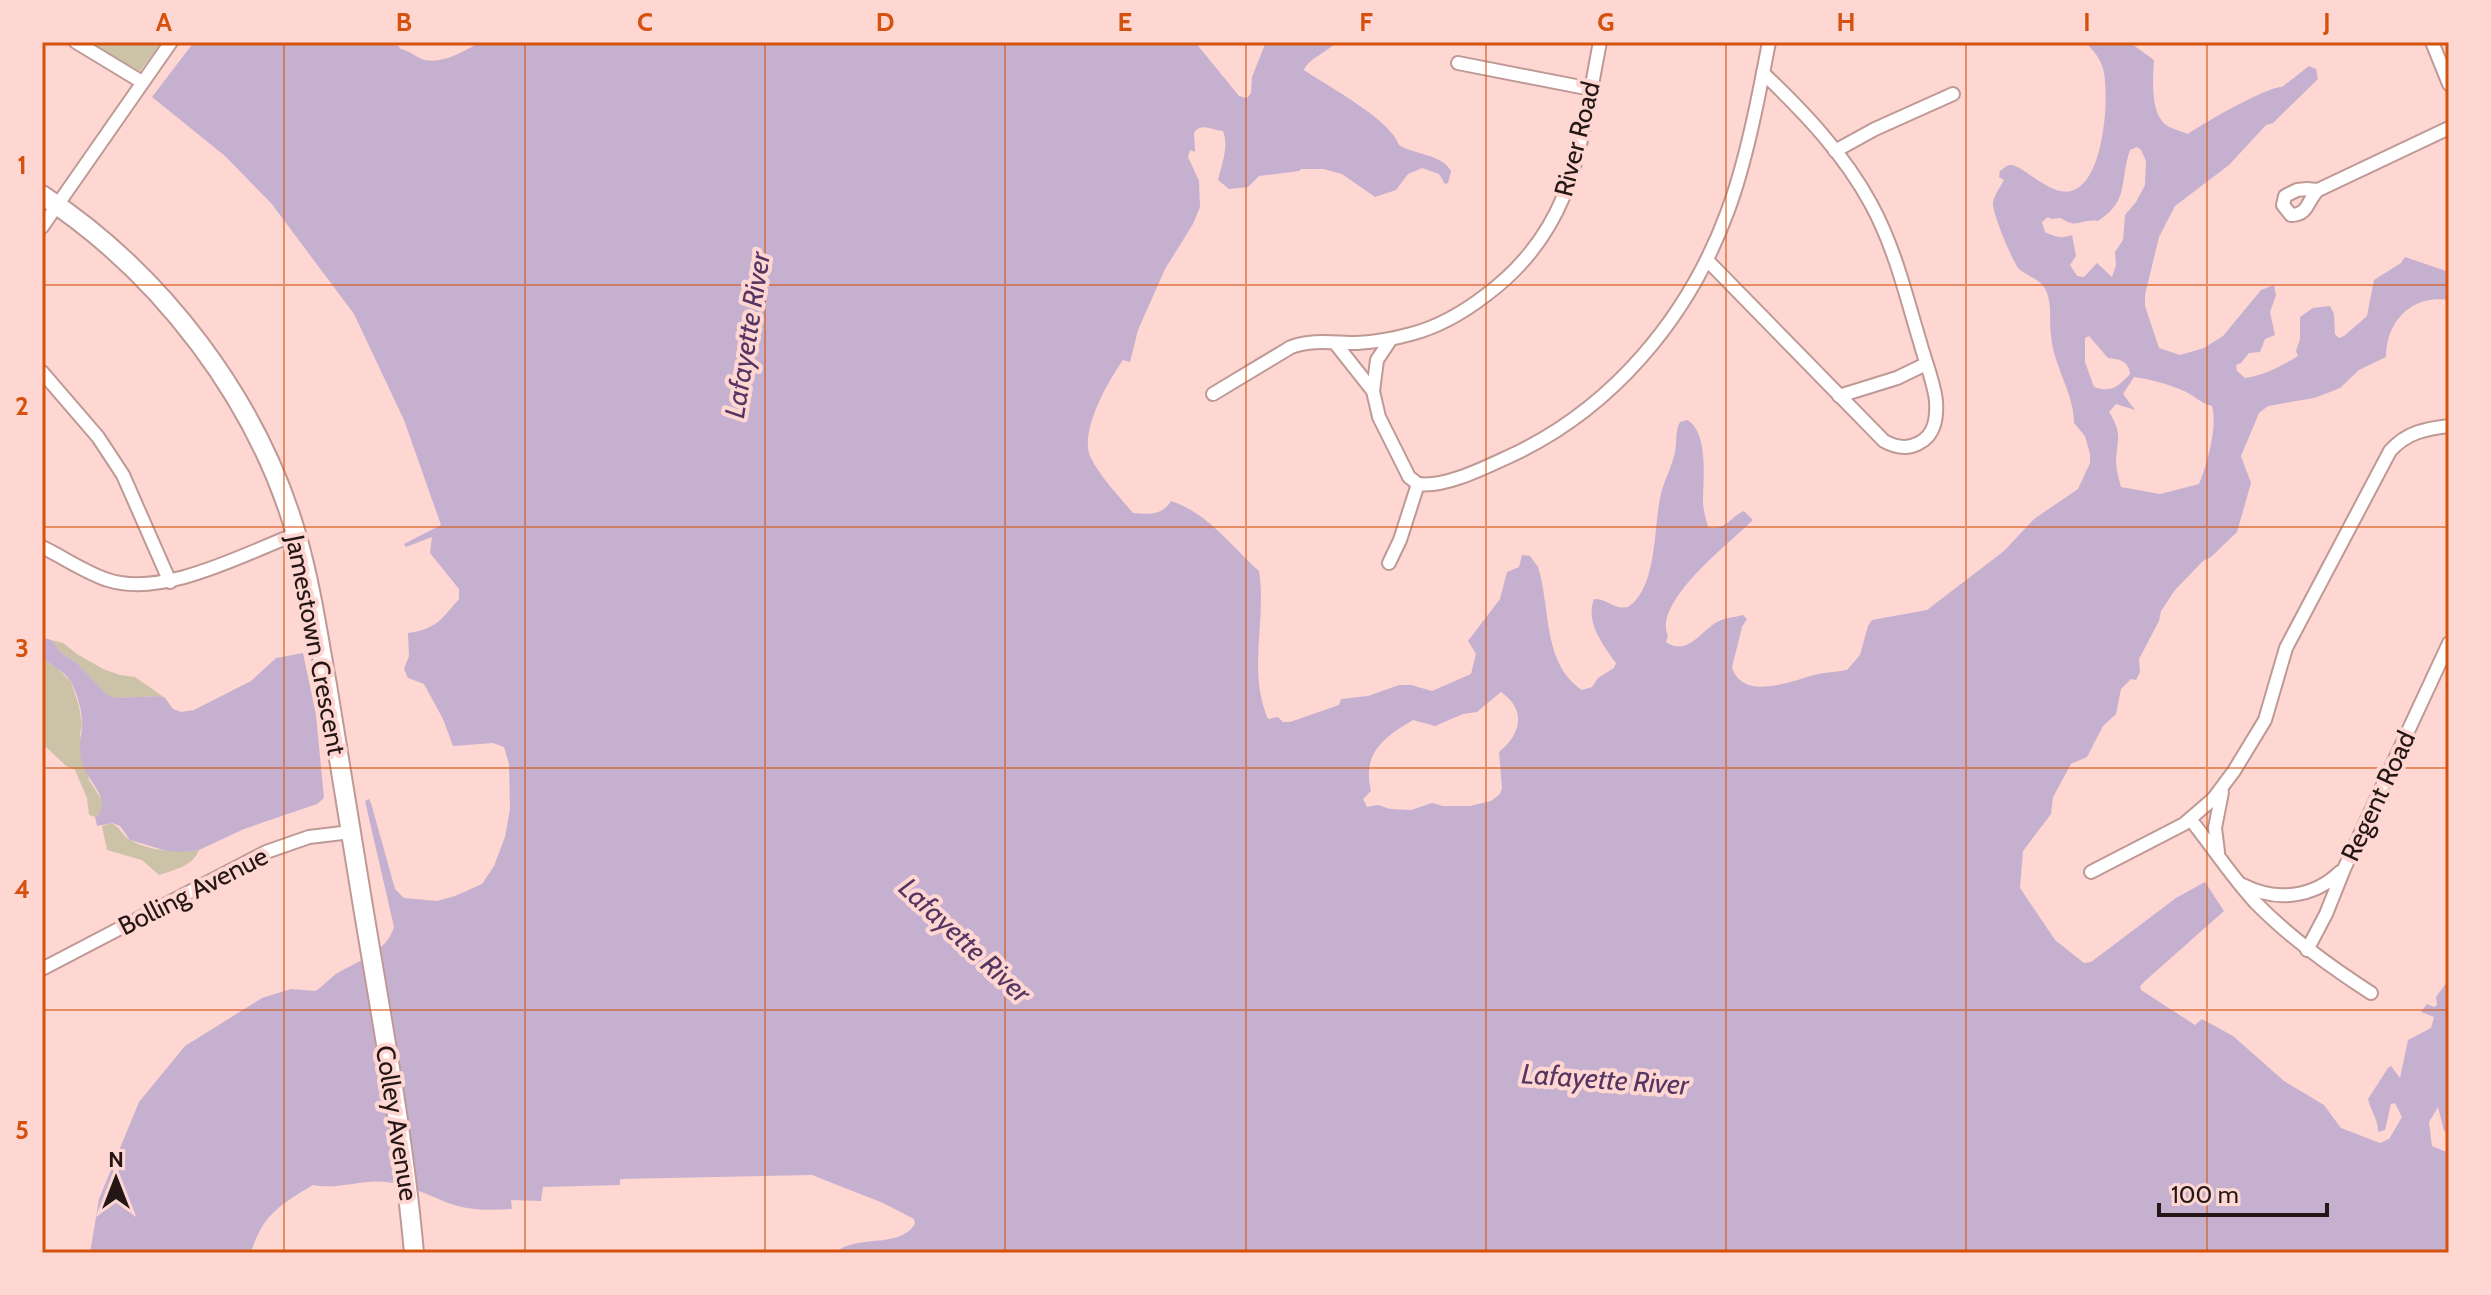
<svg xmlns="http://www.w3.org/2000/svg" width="2491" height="1295" viewBox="0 0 2491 1295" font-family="Cabin,sans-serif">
  <rect width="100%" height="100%" fill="#fed6d2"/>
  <!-- green -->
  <g fill="#cbc2a7">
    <polygon points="84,42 162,42 140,71"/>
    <polygon points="51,640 63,643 77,654 103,669 120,675 135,677 165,698 158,696 115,698 105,694 76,662 57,650"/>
    <polygon points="42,658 57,668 71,682 79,706 82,725 80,734 89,780 103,802 103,809 95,817 89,815 87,798 75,770 66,766 42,743"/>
    <path d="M111 823C121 827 121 835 130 840 149 851 178 853 199 850 193 866 174 870 159 875L142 860 107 850 102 826Z"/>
  </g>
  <!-- water -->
  <g fill="#c6b0d0" fill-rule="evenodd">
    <path d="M194 42H384L398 46 401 49C410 51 417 58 425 60 447 64 464 49 483 42H1195L1239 96 1247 98 1251 93 1252 77 1266 42H1337C1328 51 1307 60 1304 70 1329 87 1390 119 1399 145 1415 155 1442 154 1451 171L1448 183 1445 184 1439 174 1422 168 1408 174 1396 190 1375 197 1342 174 1323 169H1301L1299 171 1259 176 1248 187 1229 189 1218 180C1222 164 1229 146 1223 131 1211 130 1201 122 1194 133L1195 149V152L1190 150 1188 157 1199 181 1200 207 1193 224 1165 269 1138 330 1130 362 1123 360C1108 381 1078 434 1091 458 1101 478 1119 496 1133 513 1149 514 1162 516 1171 501 1208 513 1231 546 1259 571 1267 620 1247 670 1268 719L1278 717 1283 722H1290L1339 705 1341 699 1368 696 1399 685H1411L1432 691 1471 674 1476 654 1468 641 1500 599 1507 572 1519 567 1522 555 1530 556 1538 567C1551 608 1542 663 1582 690L1592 687 1598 678 1614 668 1616 663C1603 645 1585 622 1594 599 1608 599 1614 610 1628 607 1658 587 1653 527 1661 494 1664 480 1672 467 1675 452 1677 442 1675 431 1680 422L1687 420C1709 432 1703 480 1703 501 1703 510 1706 519 1708 527 1726 531 1731 516 1744 511L1753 520C1731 542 1652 602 1668 636L1666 642C1687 657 1701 631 1717 622 1724 618 1735 617 1743 615L1747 619 1742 627 1732 667C1742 702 1792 681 1814 675 1825 672 1836 672 1847 670L1860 655 1868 626 1872 620 1927 610 2004 551 2034 519 2078 489 2090 463V454L2085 436 2074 423C2074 392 2053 366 2051 335 2049 320 2053 301 2044 287 2038 279 2026 275 2019 269 2012 261 1991 210 1993 202 1995 194 2001 186 2004 180L1999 177 2000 171C2002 169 2008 165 2010 165 2021 163 2050 197 2071 191 2104 183 2109 100 2104 73 2102 60 2094 51 2085 42H2129L2154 60C2153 77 2151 103 2160 118 2165 128 2178 130 2188 134 2202 124 2268 86 2282 87L2309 66 2316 69 2318 79 2273 123 2266 125 2229 165 2175 206 2159 237 2145 295V306L2159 348 2180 355 2204 348 2223 336 2261 290 2274 285 2276 295 2270 312 2275 335 2265 339 2260 352 2249 353 2241 363 2236 365 2237 371 2245 378C2264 376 2283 365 2298 356L2296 351 2300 339V317L2313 308 2330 306 2334 314 2335 334 2339 338 2344 336 2367 316 2374 280 2401 263 2405 257 2449 272V300C2412 294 2386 321 2386 357L2359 370 2340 388 2330 392 2314 398 2268 406 2259 413 2241 456 2251 483 2237 532 2211 557 2203 561 2175 590 2161 611 2159 621 2139 659 2140 672 2136 680 2131 679 2121 689 2116 714 2103 726 2087 757 2071 764 2053 797 2051 814 2023 851 2020 888 2055 940 2084 963 2091 962 2176 898 2205 882 2224 911 2145 981 2140 986 2141 990 2195 1025 2202 1019 2233 1036 2284 1081 2324 1105 2341 1128 2380 1143 2389 1139 2402 1117 2395 1103 2391 1104 2385 1130 2378 1132C2378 1118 2371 1112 2368 1099L2388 1068 2391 1066 2400 1078 2408 1040 2431 1028 2434 1017 2421 1012 2427 1004 2434 1007 2437 1005 2436 997 2449 979V1135L2444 1131 2438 1107 2429 1122 2432 1146 2449 1153V1253H835C857 1233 898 1250 915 1224L914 1219 883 1203 812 1175 620 1179V1185L543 1187 541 1201 511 1200 512 1209C492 1210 471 1211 451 1204 429 1196 411 1185 387 1182 362 1179 338 1190 313 1185 281 1204 262 1215 251 1253H90L99 1199 139 1102 185 1046 262 998 291 989 315 991C324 986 331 976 341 971 361 960 387 951 394 927L365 801 369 799 371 803 395 889 404 898 437 901 455 896 482 884 494 866 505 837 510 809 509 764 504 747 493 743 453 746 443 719 424 684 408 678 404 669 409 656 408 633C436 629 441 620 459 599V589L430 553 432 537 406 547 404 544 441 525 404 420 354 314 271 203 225 156 152 97ZM2137 147 2141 150 2146 161 2145 185 2136 202 2125 215 2123 240 2115 252 2116 265 2112 277 2097 263 2084 277 2077 276 2070 265 2076 256 2072 235C2061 239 2056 237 2045 232L2042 222 2048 217 2051 219 2061 218C2077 230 2081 218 2098 221 2130 200 2119 182 2130 150ZM2089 336 2108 358C2119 359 2129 361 2130 374 2118 387 2111 393 2094 387L2085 362V338ZM2134 377C2149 379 2169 384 2184 391 2194 395 2200 403 2212 406 2218 426 2207 465 2199 484L2160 494 2121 487C2119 479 2116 469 2116 461 2117 440 2123 434 2109 412L2116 404 2135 410 2123 394ZM1501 692C1527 710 1521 734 1499 752L1502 788 1500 794 1491 801 1470 806H1443L1432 803 1411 810 1390 809 1378 805 1367 807 1363 799 1371 791C1362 753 1383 738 1413 720L1435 726 1463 714 1477 712Z"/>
    <path d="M42 637 51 640 60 652 76 662 106 694 115 698 158 696 165 698 173 709 181 712 194 710 251 681 276 658 303 653 316 715 324 798 317 804 244 829 199 850 183 852 167 851 130 840 120 826 112 823 97 826 95 817C115 802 87 781 82 763 78 748 81 740 82 726 83 713 77 693 71 682 65 672 52 665 42 658Z"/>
  </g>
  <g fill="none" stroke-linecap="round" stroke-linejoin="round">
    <defs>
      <g id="street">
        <polyline points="76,42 142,82"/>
        <polyline points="2432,42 2449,84"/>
        <polyline points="1458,63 1591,89"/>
        <polyline points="1835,151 1875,129 1953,94"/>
        <path d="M2307 189 2318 190C2307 200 2309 215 2291 215L2283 205 2285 196 2297 190Z"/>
        <polyline points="2318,190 2449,128"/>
        <polyline points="42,227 171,42"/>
        <path d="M1707 260 1884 441C1895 447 1907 450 1919 443 1935 435 1937 418 1936 401 1934 382 1925 361 1920 342 1906 296 1895 248 1871 204 1844 154 1804 112 1763 73"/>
        <polyline points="1335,343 1373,391 1379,417 1409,477 1418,484"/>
        <polyline points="42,372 98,437 123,475 170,582"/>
        <polyline points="1373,391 1377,360 1391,339"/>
        <path d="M1213 394 1291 347C1312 339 1334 343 1357 343 1375 342 1393 339 1411 334 1438 327 1464 312 1486 295 1576 228 1580 143 1600 42"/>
        <polyline points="1839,396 1897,378 1926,364"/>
        <path d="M1418 484C1445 488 1486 467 1510 456 1612 409 1688 318 1727 213 1746 163 1759 95 1769 42"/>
        <path d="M42 547C63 557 86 573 108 580 163 598 244 554 296 534"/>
        <polyline points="1389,563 1400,540 1418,484"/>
        <path d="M2190 819C2212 846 2231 876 2255 902 2290 938 2329 966 2371 993"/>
        <polyline points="2218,852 2215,828 2222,792"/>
        <path d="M2091 872 2184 824 2213 799 2234 771 2265 720 2286 648 2390 451C2407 432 2425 429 2449 426"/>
        <path d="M2243 885C2276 902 2313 898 2340 872"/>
        <polyline points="2307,950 2326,914 2344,869 2449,643"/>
        <polyline points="42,969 266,852 309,837 351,832"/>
      </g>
      <path id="secondary" d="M42 195C161 273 258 400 297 537 311 586 318 636 327 685 338 751 349 817 359 882 379 1006 403 1129 414 1253"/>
    </defs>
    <!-- street casing -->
    <use href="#street" stroke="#bf9996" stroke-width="16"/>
    <!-- secondary casing -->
    <use href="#secondary" stroke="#bf9996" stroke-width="22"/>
    <!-- street -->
    <use href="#street" stroke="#fff" stroke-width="12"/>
    <!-- secondary -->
    <use href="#secondary" stroke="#fff" stroke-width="18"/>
  </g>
  <!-- grid -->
  <path fill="none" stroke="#d4520d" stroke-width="2" stroke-opacity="0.55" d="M284 42V1253M525 42V1253M765 42V1253M1005 42V1253M1246 42V1253M1486 42V1253M1726 42V1253M1966 42V1253M2207 42V1253M42 285H2449M42 527H2449M42 768H2449M42 1010H2449"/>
  <g text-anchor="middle" stroke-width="8" stroke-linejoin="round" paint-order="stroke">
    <!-- street labels -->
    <g font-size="26" fill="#241615" stroke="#fed6d2">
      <text transform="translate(1577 139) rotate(-76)" y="9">River Road</text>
      <text transform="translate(316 645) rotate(79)" y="9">Jamestown Crescent</text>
      <text transform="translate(2378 796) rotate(-65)" y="9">Regent Road</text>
      <text transform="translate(193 891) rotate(-27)" y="9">Bolling Avenue</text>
      <text transform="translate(397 1123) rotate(81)" y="9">Colley Avenue</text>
    </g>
    <!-- water labels -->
    <g font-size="28" font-style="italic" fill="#553662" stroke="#fed6d2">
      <text transform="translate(747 335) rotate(-81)" y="10">Lafayette River</text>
      <text transform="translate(965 940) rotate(43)" y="10">Lafayette River</text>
      <text transform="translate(1605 1079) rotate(4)" y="10">Lafayette River</text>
    </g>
  </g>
  <!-- border -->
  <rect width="2491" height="1295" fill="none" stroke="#fed6d2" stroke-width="88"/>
  <!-- north arrow -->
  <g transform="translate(116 1179)" stroke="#fed6d2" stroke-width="6" paint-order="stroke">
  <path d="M0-6L14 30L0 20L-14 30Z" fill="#241615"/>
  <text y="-12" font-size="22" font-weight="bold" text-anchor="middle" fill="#241615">N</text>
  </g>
  <!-- scale -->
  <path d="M2159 1203v12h168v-12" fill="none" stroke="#241615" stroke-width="4"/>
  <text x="2171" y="1203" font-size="24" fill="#241615" stroke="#fed6d2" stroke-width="6" paint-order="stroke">100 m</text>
  <rect x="44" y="44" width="2403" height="1207" fill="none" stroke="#d4520d" stroke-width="3"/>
  <g font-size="26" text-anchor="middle" font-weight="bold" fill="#d4520d">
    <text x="164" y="31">A</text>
    <text x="404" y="31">B</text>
    <text x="645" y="31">C</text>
    <text x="885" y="31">D</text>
    <text x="1125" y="31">E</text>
    <text x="1366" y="31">F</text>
    <text x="1606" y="31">G</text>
    <text x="1846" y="31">H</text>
    <text x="2087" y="31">I</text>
    <text x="2327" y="31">J</text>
    <text x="22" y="174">1</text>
    <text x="22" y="415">2</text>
    <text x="22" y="657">3</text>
    <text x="22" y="898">4</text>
    <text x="22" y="1139">5</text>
  </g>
</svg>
